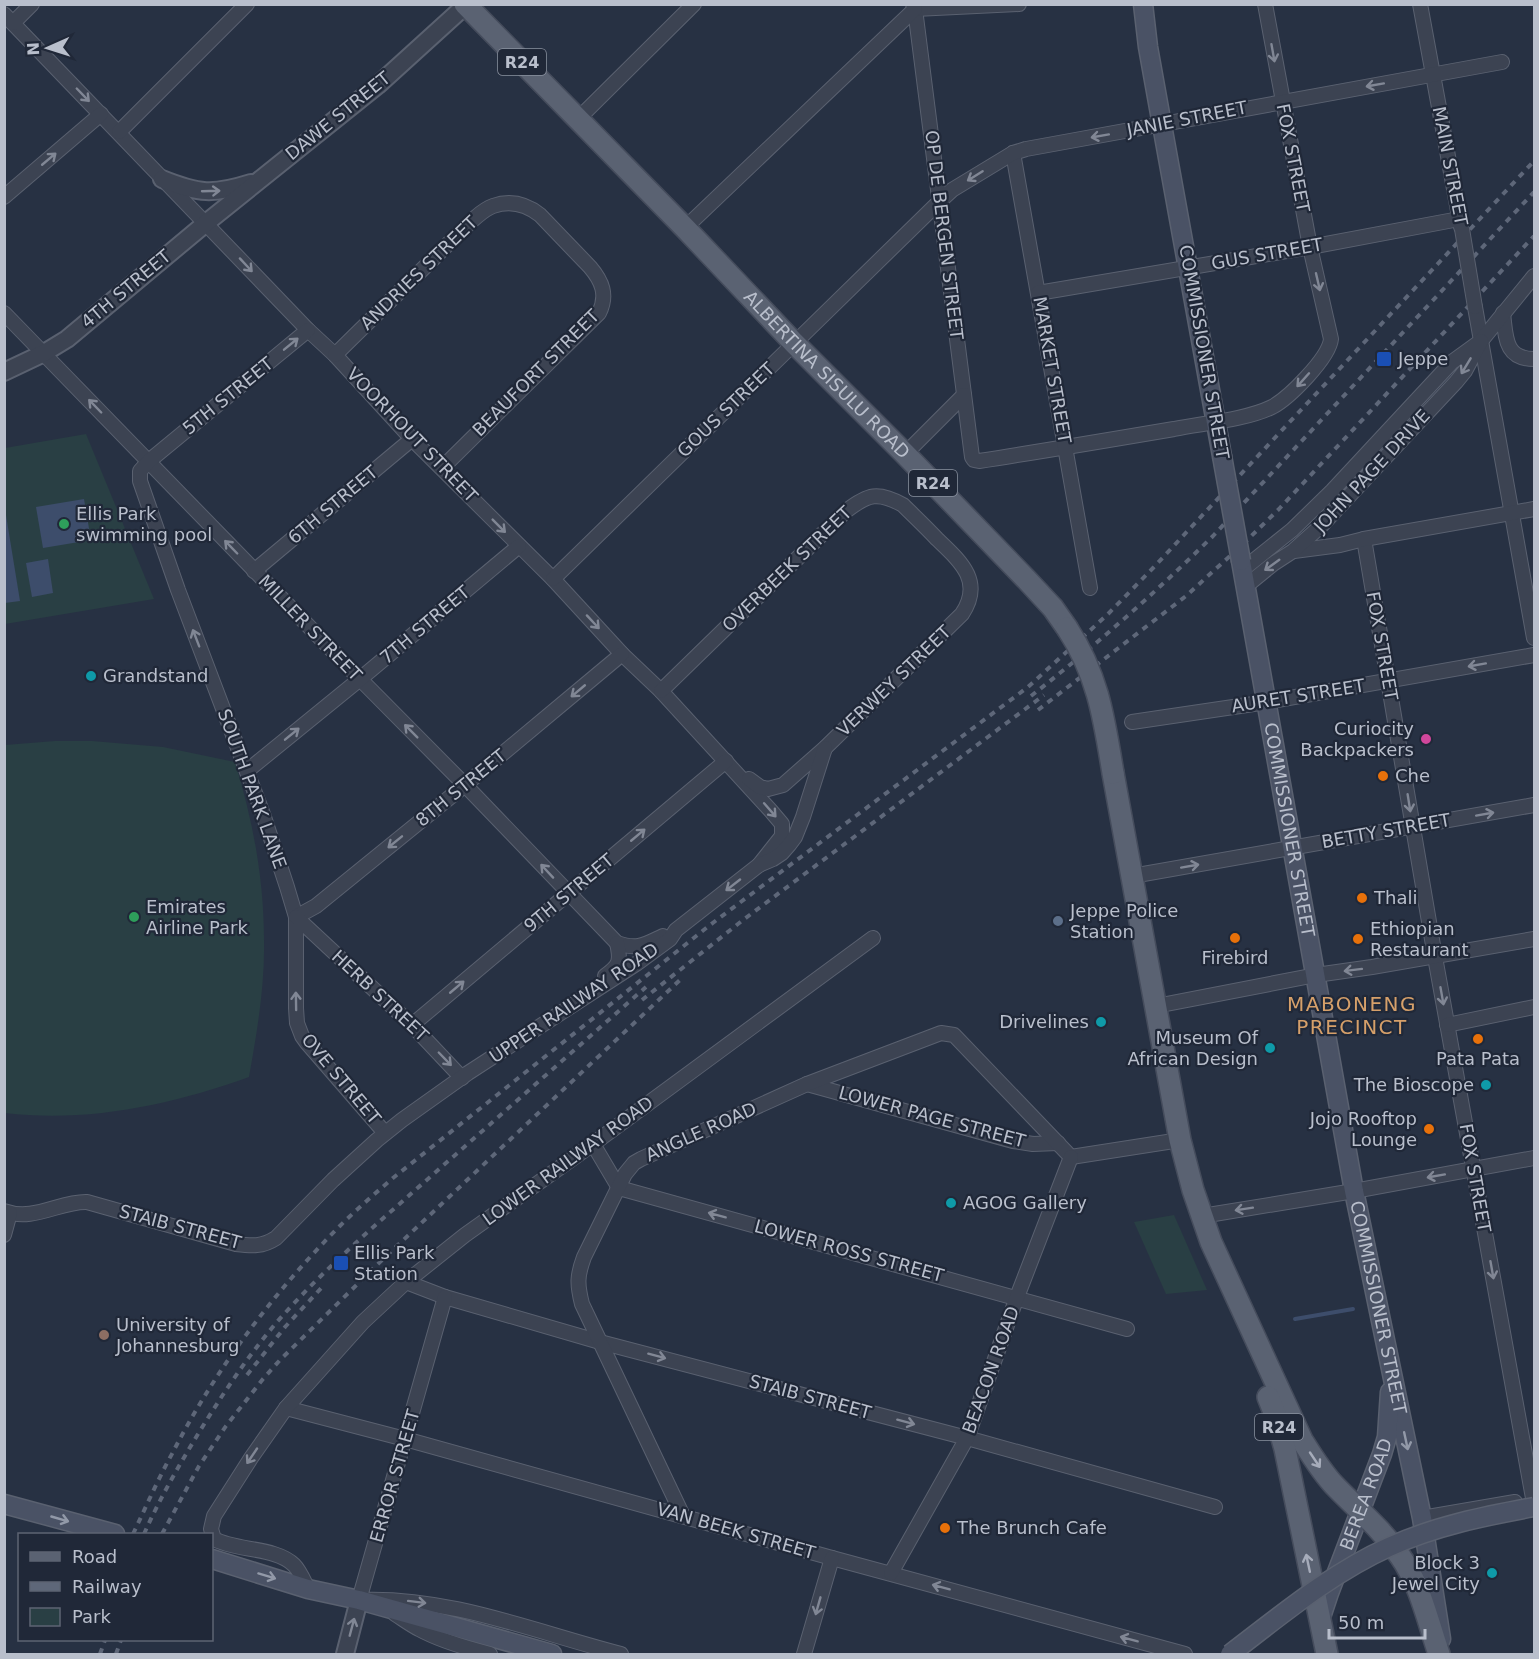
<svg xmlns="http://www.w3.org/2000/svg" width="1539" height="1659" viewBox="0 0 1539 1659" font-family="'DejaVu Sans',sans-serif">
  <rect width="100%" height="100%" fill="#273143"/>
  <!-- green -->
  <g fill="#293f44">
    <polygon points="86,434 154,599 5,624 5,448"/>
    <path d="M55 741H92L163 747 235 762C253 821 264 879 264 940 265 986 257 1032 249 1077 171 1105 87 1123 5 1113V745Z"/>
    <polygon points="1174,1215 1207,1290 1166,1294 1134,1222"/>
  </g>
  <!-- water -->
  <g fill="#3d4d6b">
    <polygon points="84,499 91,540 43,548 36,507"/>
    <polygon points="5,509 20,601 5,603 4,603"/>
    <polygon points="48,559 53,593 32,597 26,563"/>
  </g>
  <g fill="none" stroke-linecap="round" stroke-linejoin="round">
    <!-- stream -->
    <polyline stroke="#3d4d6b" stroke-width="4" points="1295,1319 1353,1309"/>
    <defs>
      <g id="minor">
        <path d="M913 4 915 9 972 457 974 460 979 461C1044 451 1109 440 1174 429 1204 423 1245 420 1272 407 1289 398 1329 358 1331 339L1310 247 1265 4"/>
        <polyline points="1420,4 1461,227"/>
        <polyline points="915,9 1019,4"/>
        <polyline points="4,14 308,330 335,355 412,439 553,579 622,654 661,691 771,811 782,824 782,836 759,865"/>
        <polyline points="13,23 32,4"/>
        <polyline points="578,119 694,4"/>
        <polyline points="119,132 247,4"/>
        <polyline points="1013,153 1090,588"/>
        <polyline points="4,197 101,114"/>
        <polyline points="685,228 915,9"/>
        <polyline points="1038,293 1310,247 1459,219"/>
        <polyline points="1475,307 1534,638"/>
        <path d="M4 313 360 679 465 785 617 943C638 950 644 945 663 936"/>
        <path d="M1503 313C1506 336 1504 359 1534 359"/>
        <polyline points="308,330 149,461 140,471 140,481 178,590 263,814 287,887 296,917 296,1008 297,1023 302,1036 307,1043 385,1133"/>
        <polyline points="1481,341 1534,276"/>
        <path d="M335 355C371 319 408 284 444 248 456 237 478 211 493 206 510 200 526 204 540 215L590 267C602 281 608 295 599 313L442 468"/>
        <polyline points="905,454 964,395"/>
        <polyline points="1364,539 1435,957 1533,1498"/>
        <polyline points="1294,551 1340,545 1364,539 1534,509"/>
        <polyline points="1242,570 1292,530 1332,491 1452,362 1481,341 1465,371 1456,382 1322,525 1293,551 1273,564 1246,586"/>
        <polyline points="254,571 412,439"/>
        <polyline points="553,579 940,201 952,190 1013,153 1026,149 1502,62"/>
        <path d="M661 691 846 511C868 494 878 491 903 505 914 516 926 527 937 539 960 561 984 581 962 614L825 748 783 785 768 789 760 787 749 779"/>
        <polyline points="1132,722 1267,702 1534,655"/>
        <polyline points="247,771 360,679 519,546"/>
        <polyline points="1132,876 1534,805"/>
        <polyline points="296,917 316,906 465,785 622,654"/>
        <polyline points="296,917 412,1025 462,1078"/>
        <path d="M605 976C620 965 621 961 617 943"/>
        <polyline points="1156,1006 1316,975 1372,967 1534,939"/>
        <polyline points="412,1025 726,761"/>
        <polyline points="1447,1025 1534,1007"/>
        <polyline points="807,1084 1013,1141 1033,1144 1058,1143"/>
        <polyline points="593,1144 619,1188 1127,1329"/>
        <polyline points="1071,1157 1180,1140"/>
        <path d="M4 1211C34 1222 60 1201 87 1202L236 1244C252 1246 262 1247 276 1238L333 1180 377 1140 402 1120 468 1073 636 964 670 939 676 930 759 865 773 859 782 853 789 845 795 837 803 817 825 748"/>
        <polyline points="1202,1216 1354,1191 1534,1158"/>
        <polyline points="4,1235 10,1213"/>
        <polyline points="406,1282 445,1297 600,1342 967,1438 1215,1507"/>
        <path d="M445 1297 359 1600C449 1596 535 1632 621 1654"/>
        <polyline points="286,1408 405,1439 832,1558 1185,1654"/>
        <path d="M683 1516 582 1304C577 1284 577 1276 584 1257L625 1174 634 1163 641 1159 807 1084 941 1033 954 1035 1071 1157"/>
        <polyline points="1422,1518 1515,1502"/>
        <polyline points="891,1573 967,1438 1017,1297 1071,1157"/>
        <path d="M308 1589C304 1581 300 1571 294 1565 276 1547 236 1551 214 1539L211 1529 214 1516 251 1458 286 1408 363 1322 406 1282 465 1235 593 1144 873 938"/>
        <path d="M395 1614C403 1619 411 1625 419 1629 441 1641 466 1648 490 1654"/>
        <polyline points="804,1654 832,1558"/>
      </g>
      <g id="tertiary">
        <path d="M162 179C199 194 213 195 251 183"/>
        <polyline points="4,372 44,353 67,339 206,223 378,85 466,5"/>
        <polyline points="345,1654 359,1600"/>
      </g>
      <g id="secondary">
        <polyline points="1143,4 1148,47 1162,125 1222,456"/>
        <path id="s1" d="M1241 561 1354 1191 1422 1518 1441 1639"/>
        <polyline points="4,1504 115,1534"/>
        <polyline points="212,1559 308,1589 359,1600 552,1654"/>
        <path id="s2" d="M1320 1620 1329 1593 1382 1454 1387 1437 1390 1392"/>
      </g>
      <g id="primary">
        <path id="s3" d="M465 4 685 228 794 343 905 454 1027 580 1053 608 1067 628"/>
        <path d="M1113 773 1180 1140 1193 1190 1211 1242 1302 1440C1312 1456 1321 1471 1334 1485 1356 1508 1382 1529 1400 1556 1420 1584 1428 1622 1439 1654"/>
        <polyline points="1268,1397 1276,1417 1285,1449 1327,1654"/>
      </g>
    </defs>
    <!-- minor casing -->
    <use href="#minor" stroke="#5a6170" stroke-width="16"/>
    <!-- tertiary casing -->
    <use href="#tertiary" stroke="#5a6170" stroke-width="20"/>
    <!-- secondary casing -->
    <use href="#secondary" stroke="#5a6170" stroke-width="21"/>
    <!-- primary casing -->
    <use href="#primary" stroke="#454c5c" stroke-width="24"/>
    <!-- minor -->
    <use href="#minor" stroke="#3c4352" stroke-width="14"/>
    <!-- tertiary -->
    <use href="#tertiary" stroke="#3c4352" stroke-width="16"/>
    <!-- secondary -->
    <use href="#secondary" stroke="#4a5265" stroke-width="18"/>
    <!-- primary -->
    <use href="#primary" stroke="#5a6272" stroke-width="21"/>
    <!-- rail -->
    <g stroke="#5e6779" stroke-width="4" stroke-dasharray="6 6" stroke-linecap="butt">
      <path d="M1031 696C1095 646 1155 593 1213 536L1534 192"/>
      <polyline points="1038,710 1186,596 1242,545 1279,509 1534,236"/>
      <polyline points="642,1000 743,920 1044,695"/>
      <polyline points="247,1375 285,1327 325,1284"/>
      <path d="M133 1534C146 1507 158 1479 173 1452 213 1374 268 1300 329 1237 349 1216 371 1197 393 1178L710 925 1028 687 1108 614 1153 568 1534 161"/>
      <path d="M144 1534C159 1500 178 1467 198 1434 222 1395 247 1357 277 1322 306 1289 338 1259 371 1229L646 987"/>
      <polyline points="162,1534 199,1466 226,1426 263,1379 280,1360 382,1260 681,979"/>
      <polyline points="100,1654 105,1640"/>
      <polyline points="116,1654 121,1640"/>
    </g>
    <defs>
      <polyline id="minor-bridge" points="1462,229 1475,307"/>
      <g id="secondary-bridge">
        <polyline points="1222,456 1241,561"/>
        <path d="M1230 1654C1280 1616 1331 1573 1389 1547 1435 1526 1485 1516 1534 1507"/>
      </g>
      <path id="primary-bridge" d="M1067 628C1098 675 1104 718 1113 773"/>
    </defs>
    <!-- minor-bridge casing -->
    <use href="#minor-bridge" stroke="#5a6170" stroke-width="16" stroke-linecap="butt"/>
    <!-- secondary-bridge casing -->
    <use href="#secondary-bridge" stroke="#5a6170" stroke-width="21" stroke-linecap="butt"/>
    <!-- primary-bridge casing -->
    <use href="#primary-bridge" stroke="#454c5c" stroke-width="24" stroke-linecap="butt"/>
    <!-- minor-bridge -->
    <use href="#minor-bridge" stroke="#3c4352" stroke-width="14"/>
    <!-- secondary-bridge -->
    <use href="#secondary-bridge" stroke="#4a5265" stroke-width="18"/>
    <!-- primary-bridge -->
    <use href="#primary-bridge" stroke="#5a6272" stroke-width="21"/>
  </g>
  <!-- one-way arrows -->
  <defs><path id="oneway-shaft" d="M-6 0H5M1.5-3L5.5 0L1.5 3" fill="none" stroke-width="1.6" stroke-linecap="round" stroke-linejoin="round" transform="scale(1.5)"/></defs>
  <g stroke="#818795">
    <use href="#oneway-shaft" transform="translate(1273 53) rotate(80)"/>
    <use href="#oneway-shaft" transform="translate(1375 85) rotate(170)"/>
    <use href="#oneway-shaft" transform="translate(83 95) rotate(46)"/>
    <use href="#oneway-shaft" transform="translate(1100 136) rotate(170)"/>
    <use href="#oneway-shaft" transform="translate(49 159) rotate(-40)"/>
    <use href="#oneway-shaft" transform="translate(975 176) rotate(148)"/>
    <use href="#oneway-shaft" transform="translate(211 191) rotate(-2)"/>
    <use href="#oneway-shaft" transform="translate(246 265) rotate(47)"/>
    <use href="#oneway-shaft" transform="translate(1318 282) rotate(77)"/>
    <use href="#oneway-shaft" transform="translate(291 344) rotate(-39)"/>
    <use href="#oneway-shaft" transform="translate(1466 366) rotate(121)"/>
    <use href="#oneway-shaft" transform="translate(1303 380) rotate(132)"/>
    <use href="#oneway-shaft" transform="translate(95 406) rotate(-134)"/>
    <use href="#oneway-shaft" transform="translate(499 526) rotate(45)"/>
    <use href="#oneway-shaft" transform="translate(231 547) rotate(-134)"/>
    <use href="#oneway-shaft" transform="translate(1272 565) rotate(144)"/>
    <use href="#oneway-shaft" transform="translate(593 622) rotate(47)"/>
    <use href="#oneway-shaft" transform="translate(196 638) rotate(-111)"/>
    <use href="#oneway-shaft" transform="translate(1477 665) rotate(170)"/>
    <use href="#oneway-shaft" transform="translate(578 691) rotate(140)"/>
    <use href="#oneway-shaft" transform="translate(411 731) rotate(-135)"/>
    <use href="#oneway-shaft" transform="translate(292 734) rotate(-39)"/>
    <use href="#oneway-shaft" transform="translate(1409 803) rotate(81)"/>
    <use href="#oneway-shaft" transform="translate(770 810) rotate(49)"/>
    <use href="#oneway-shaft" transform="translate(1485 814) rotate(-10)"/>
    <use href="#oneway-shaft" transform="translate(638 835) rotate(-40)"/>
    <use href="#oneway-shaft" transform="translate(395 842) rotate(141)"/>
    <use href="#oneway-shaft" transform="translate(1190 866) rotate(-10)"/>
    <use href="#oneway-shaft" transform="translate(547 871) rotate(-133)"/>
    <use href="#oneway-shaft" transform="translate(733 885) rotate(142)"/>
    <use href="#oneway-shaft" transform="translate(1353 970) rotate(173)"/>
    <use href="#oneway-shaft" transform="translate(457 987) rotate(-40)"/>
    <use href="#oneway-shaft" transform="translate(1442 996) rotate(80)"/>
    <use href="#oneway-shaft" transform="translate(296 1001) rotate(-91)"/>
    <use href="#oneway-shaft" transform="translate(445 1059) rotate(46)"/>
    <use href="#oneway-shaft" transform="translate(1436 1176) rotate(170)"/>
    <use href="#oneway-shaft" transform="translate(1244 1209) rotate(171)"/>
    <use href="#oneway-shaft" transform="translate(717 1215) rotate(-165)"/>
    <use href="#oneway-shaft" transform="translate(1492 1270) rotate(80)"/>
    <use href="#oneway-shaft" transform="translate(657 1356) rotate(15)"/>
    <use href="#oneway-shaft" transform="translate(906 1422) rotate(15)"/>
    <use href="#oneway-shaft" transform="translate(252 1456) rotate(124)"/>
    <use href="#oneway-shaft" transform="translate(941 1587) rotate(-165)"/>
    <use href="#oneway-shaft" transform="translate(417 1602) rotate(7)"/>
    <use href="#oneway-shaft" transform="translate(818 1606) rotate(106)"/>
    <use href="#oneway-shaft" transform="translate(352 1627) rotate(-75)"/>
    <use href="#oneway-shaft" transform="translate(1129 1639) rotate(-165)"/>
  </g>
  <g stroke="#9299a8">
    <use href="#oneway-shaft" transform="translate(1406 1441) rotate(78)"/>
    <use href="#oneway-shaft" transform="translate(60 1519) rotate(16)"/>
    <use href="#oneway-shaft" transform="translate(267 1576) rotate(17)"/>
  </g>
  <g stroke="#a6acba">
    <use href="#oneway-shaft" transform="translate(1315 1460) rotate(56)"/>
    <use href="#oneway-shaft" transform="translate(1308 1563) rotate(-102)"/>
  </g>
  <!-- markers -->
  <g fill="#1a4fb4" stroke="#202838" stroke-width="2">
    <rect x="1376" y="351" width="16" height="16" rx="3"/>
    <rect x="333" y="1255" width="16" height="16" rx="3"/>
  </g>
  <g fill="#2e9e5b" stroke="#202838" stroke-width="2">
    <circle cx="64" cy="524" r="6"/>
    <circle cx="134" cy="917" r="6"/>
  </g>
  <g fill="#0f9aa8" stroke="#202838" stroke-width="2">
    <circle cx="91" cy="676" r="6"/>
    <circle cx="1101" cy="1022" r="6"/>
    <circle cx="1270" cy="1048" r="6"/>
    <circle cx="1486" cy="1085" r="6"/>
    <circle cx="951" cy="1203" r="6"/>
    <circle cx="1492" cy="1573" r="6"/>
  </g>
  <circle fill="#d1479c" stroke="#202838" stroke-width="2" cx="1426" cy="739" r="6"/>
  <g fill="#e8710a" stroke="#202838" stroke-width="2">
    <circle cx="1383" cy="776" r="6"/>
    <circle cx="1362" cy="898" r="6"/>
    <circle cx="1235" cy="938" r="6"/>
    <circle cx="1358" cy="939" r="6"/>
    <circle cx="1478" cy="1039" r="6"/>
    <circle cx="1429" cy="1129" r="6"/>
    <circle cx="945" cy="1528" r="6"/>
  </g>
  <circle fill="#5c6f8a" stroke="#202838" stroke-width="2" cx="1058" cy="921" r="6"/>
  <circle fill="#8d6e63" stroke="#202838" stroke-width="2" cx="104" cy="1335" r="6"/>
  <g text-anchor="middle" stroke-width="4.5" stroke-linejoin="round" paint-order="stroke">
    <!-- shield labels -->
    <g fill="#202838" stroke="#8b92a0" stroke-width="1.5">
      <rect x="498" y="49" width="48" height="26" rx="4.5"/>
      <rect x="909" y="470" width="48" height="26" rx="4.5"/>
      <rect x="1255" y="1414" width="48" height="26" rx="4.5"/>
    </g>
    <g font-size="16" font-weight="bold" fill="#b9bfcc">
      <text x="522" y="68">R24</text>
      <text x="933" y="489">R24</text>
      <text x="1279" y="1433">R24</text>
    </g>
    <!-- street labels -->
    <g font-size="18" fill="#b9bfcc" stroke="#202838">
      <text transform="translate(338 116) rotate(-39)" y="6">DAWE STREET</text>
      <text transform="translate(1187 119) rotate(-11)" y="6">JANIE STREET</text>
      <text transform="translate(1293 158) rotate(79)" y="6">FOX STREET</text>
      <text transform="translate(1450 166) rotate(79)" y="6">MAIN STREET</text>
      <text transform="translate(944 235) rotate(83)" y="6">OP DE BERGEN STREET</text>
      <text transform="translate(1267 254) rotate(-10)" y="6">GUS STREET</text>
      <text transform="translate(419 273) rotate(-44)" y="6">ANDRIES STREET</text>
      <text transform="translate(126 289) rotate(-40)" y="6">4TH STREET</text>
      <text transform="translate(1204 352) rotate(80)" y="6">COMMISSIONER STREET</text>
      <text transform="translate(1052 370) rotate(80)" y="6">MARKET STREET</text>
      <text transform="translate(536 373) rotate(-45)" y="6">BEAUFORT STREET</text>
      <text dy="6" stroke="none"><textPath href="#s3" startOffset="518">ALBERTINA SISULU ROAD</textPath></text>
      <text transform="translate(228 396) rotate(-39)" y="6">5TH STREET</text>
      <text transform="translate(726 410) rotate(-44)" y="6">GOUS STREET</text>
      <text transform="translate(412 435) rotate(46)" y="6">VOORHOUT STREET</text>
      <text transform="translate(1372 471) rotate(-47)" y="6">JOHN PAGE DRIVE</text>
      <text transform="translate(333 505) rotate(-40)" y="6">6TH STREET</text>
      <text transform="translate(787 569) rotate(-44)" y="6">OVERBEEK STREET</text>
      <text transform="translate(425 625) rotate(-40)" y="6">7TH STREET</text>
      <text transform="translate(310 628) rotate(46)" y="6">MILLER STREET</text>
      <text transform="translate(1382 646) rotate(80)" y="6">FOX STREET</text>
      <text transform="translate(894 681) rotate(-44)" y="6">VERWEY STREET</text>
      <text transform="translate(1298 696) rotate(-9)" y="6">AURET STREET</text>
      <text transform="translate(461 788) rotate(-39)" y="6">8TH STREET</text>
      <text transform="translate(252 789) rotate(70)" y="6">SOUTH PARK LANE</text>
      <text dy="6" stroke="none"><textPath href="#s1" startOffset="273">COMMISSIONER STREET</textPath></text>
      <text transform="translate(1386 831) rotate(-10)" y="6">BETTY STREET</text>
      <text transform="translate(569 893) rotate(-40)" y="6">9TH STREET</text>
      <text transform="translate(380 996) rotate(43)" y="6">HERB STREET</text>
      <text transform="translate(574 1003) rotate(-34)" y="6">UPPER RAILWAY ROAD</text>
      <text transform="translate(341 1079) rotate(50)" y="6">OVE STREET</text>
      <text transform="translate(932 1117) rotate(15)" y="6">LOWER PAGE STREET</text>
      <text transform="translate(701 1132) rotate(-24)" y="6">ANGLE ROAD</text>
      <text transform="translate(568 1161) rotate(-36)" y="6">LOWER RAILWAY ROAD</text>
      <text transform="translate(1475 1178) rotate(80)" y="6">FOX STREET</text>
      <text transform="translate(180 1227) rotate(15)" y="6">STAIB STREET</text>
      <text transform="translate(849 1251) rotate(15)" y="6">LOWER ROSS STREET</text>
      <text dy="6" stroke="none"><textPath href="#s1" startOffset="759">COMMISSIONER STREET</textPath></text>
      <text transform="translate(991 1370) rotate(-70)" y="6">BEACON ROAD</text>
      <text transform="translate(810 1397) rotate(15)" y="6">STAIB STREET</text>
      <text transform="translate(395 1476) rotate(-74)" y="6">ERROR STREET</text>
      <text dy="6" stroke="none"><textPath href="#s2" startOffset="134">BEREA ROAD</textPath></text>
      <text transform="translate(736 1531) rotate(16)" y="6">VAN BEEK STREET</text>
    </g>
    <!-- poi labels -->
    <g font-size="18" fill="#b9bfcc" stroke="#202838" text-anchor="start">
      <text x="1398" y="365">Jeppe</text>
      <text x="76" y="520">Ellis Park<tspan x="76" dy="21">swimming pool</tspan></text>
      <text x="103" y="682">Grandstand</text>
      <text x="1414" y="735" text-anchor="end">Curiocity<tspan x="1414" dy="21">Backpackers</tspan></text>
      <text x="1395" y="782">Che</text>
      <text x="1374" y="904">Thali</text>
      <text x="146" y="913">Emirates<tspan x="146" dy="21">Airline Park</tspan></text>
      <text x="1070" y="917">Jeppe Police<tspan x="1070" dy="21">Station</tspan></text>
      <text x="1370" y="935">Ethiopian<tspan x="1370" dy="21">Restaurant</tspan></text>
      <text x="1235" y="964" text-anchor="middle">Firebird</text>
      <text x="1089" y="1028" text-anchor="end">Drivelines</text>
      <text x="1258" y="1044" text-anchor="end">Museum Of<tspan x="1258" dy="21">African Design</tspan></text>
      <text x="1478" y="1065" text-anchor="middle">Pata Pata</text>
      <text x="1474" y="1091" text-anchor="end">The Bioscope</text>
      <text x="1417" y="1125" text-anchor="end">Jojo Rooftop<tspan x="1417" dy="21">Lounge</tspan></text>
      <text x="963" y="1209">AGOG Gallery</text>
      <text x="354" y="1259">Ellis Park<tspan x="354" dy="21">Station</tspan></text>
      <text x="116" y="1331">University of<tspan x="116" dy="21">Johannesburg</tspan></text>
      <text x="957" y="1534">The Brunch Cafe</text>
      <text x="1480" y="1569" text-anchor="end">Block 3<tspan x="1480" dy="21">Jewel City</tspan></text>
    </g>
    <!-- neighbourhood labels -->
    <g font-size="20" letter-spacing="1.5" fill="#d6a06a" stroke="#202838">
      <text x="1352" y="1011">MABONENG<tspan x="1352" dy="23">PRECINCT</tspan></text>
    </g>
  </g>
  <!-- border -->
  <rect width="1539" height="1659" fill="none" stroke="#b9bfcc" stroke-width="12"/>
  <!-- legend -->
  <rect x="18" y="1533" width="195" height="108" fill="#202838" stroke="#5d6473" stroke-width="1.5"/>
  <rect x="30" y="1552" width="30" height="9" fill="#5a6272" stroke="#5d6473" stroke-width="1.5"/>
  <text x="72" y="1563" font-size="18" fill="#b9bfcc">Road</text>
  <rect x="30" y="1582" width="30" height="9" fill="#5e6779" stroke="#5d6473" stroke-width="1.5"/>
  <text x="72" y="1593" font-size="18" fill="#b9bfcc">Railway</text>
  <rect x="30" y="1608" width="30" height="18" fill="#293f44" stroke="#5d6473" stroke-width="1.5"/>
  <text x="72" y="1623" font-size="18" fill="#b9bfcc">Park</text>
  <!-- north arrow -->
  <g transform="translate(48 48) rotate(267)" stroke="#202838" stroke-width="4.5" paint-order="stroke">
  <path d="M0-4.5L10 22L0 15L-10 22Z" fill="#b9bfcc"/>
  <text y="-9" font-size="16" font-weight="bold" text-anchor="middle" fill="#b9bfcc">N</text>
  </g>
  <!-- scale -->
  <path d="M1329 1629v9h96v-9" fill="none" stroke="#b9bfcc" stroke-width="3"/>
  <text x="1338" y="1629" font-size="18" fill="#b9bfcc" stroke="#202838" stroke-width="4.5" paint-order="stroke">50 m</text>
</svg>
